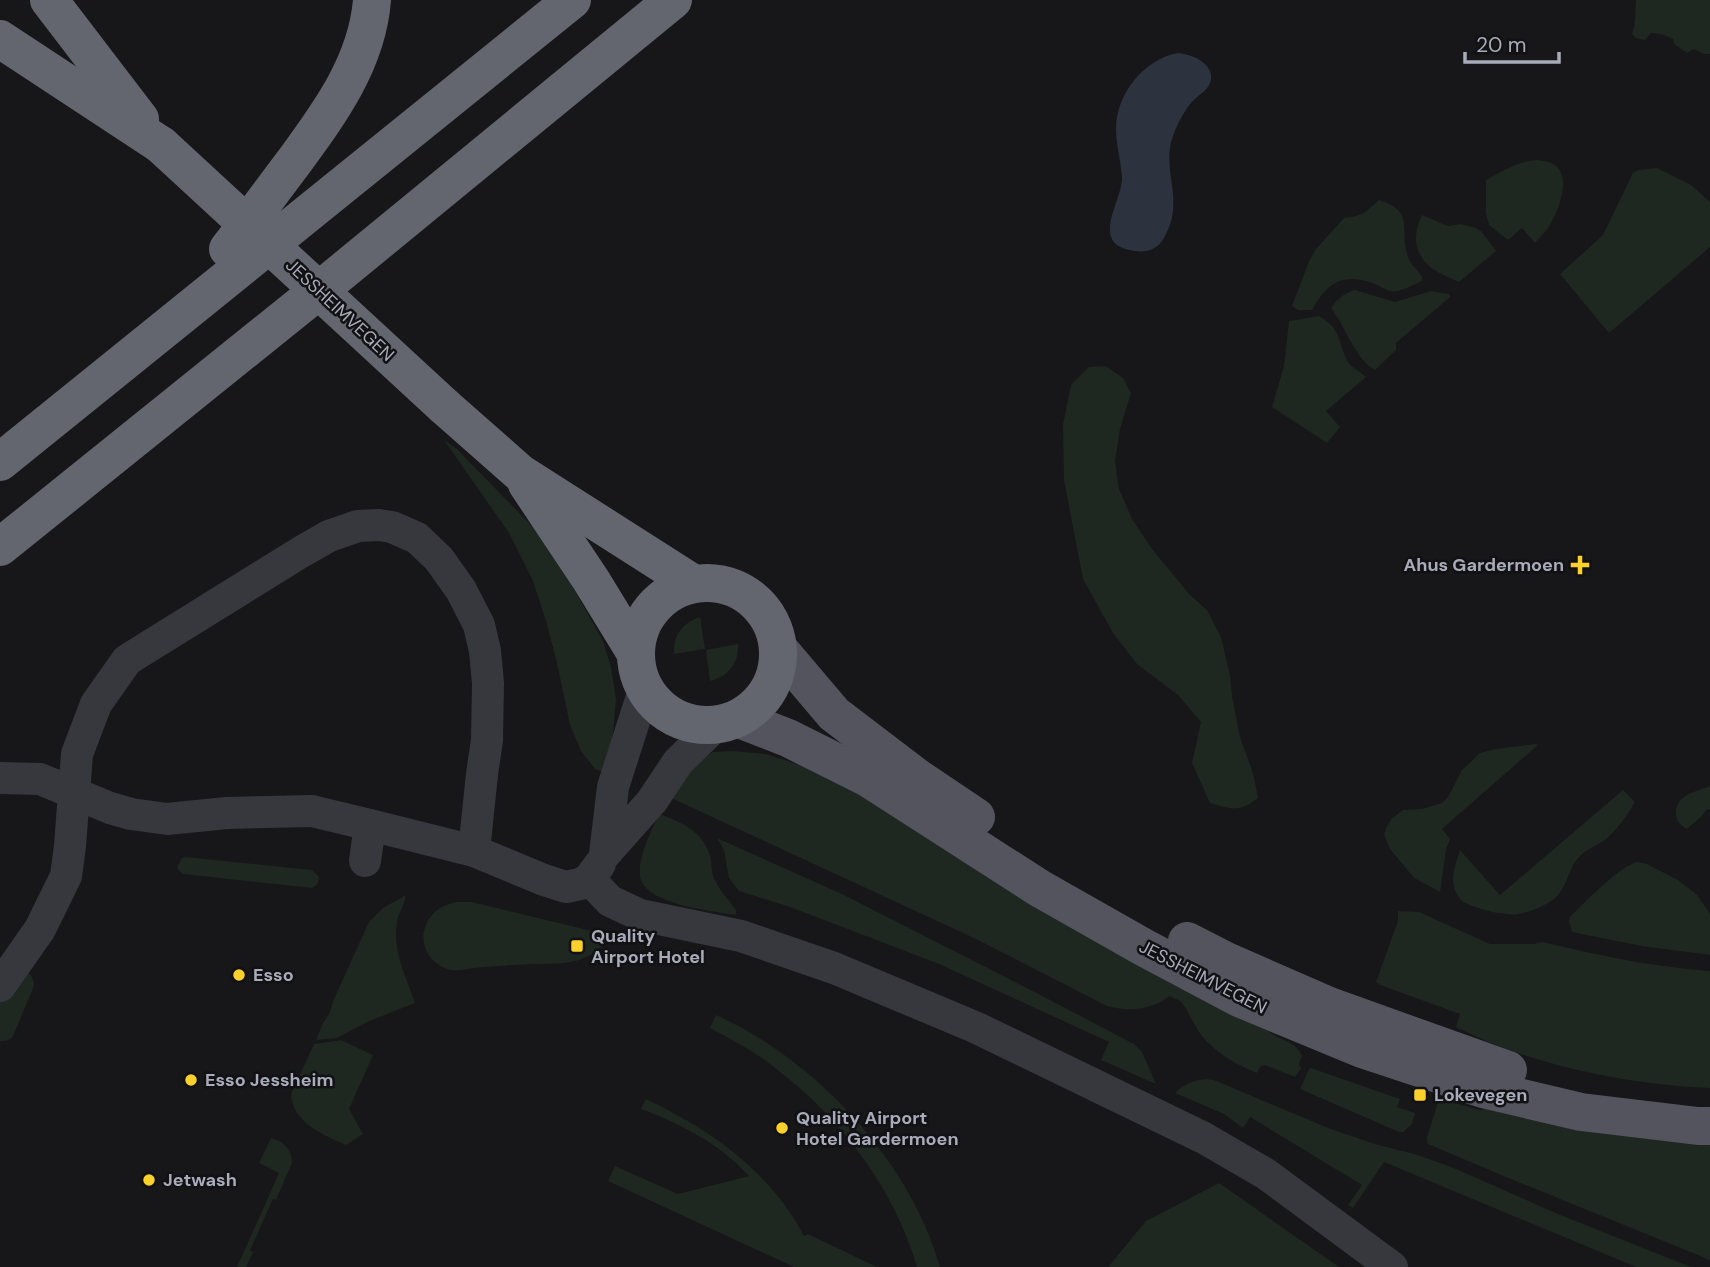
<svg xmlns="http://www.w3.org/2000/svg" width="1710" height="1267" viewBox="0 0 1710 1267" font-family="'DM Sans',sans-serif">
  <rect width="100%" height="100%" fill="#171619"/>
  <!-- green -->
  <g fill="#1e2720">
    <path d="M1636 0H1710V54H1704L1694 49 1687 53 1674 44 1673 39 1661 34 1651 33 1645 40 1635 38 1632 34C1636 24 1635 11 1636 0Z"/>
    <path d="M1538 160C1543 161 1550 161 1555 165 1573 178 1557 216 1546 231 1543 235 1538 239 1535 243L1522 228 1508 240 1489 225 1486 213V180C1504 170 1518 161 1538 160Z"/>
    <polygon points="1657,168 1691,185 1710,202 1710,247 1609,333 1560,274 1603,235 1633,173 1638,170"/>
    <path d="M1379 200C1414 211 1400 227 1407 254 1409 263 1417 269 1422 277V281C1413 285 1400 293 1391 291 1385 290 1380 286 1375 284 1343 272 1328 282 1312 310H1298L1292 306 1309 261 1316 249 1344 218C1364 216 1365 212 1379 200Z"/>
    <path d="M1422 215 1448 226 1460 224 1474 227 1481 231 1496 251 1459 282C1450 278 1437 273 1429 266 1413 251 1413 233 1422 215Z"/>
    <path d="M1355 290 1395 302 1431 291 1449 294 1450 297 1396 343V350L1375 370C1354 358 1346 327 1331 308 1337 299 1344 293 1355 290Z"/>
    <path d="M1319 316C1341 329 1337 338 1346 358 1350 368 1359 370 1366 377L1326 411 1340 427 1327 443 1272 407 1284 366 1289 321Z"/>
    <path d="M1106 366 1123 378 1131 393 1120 429 1115 461 1119 489 1132 519 1152 549 1190 595 1207 610 1221 637 1230 675 1232 696 1240 737 1253 773 1258 798C1239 813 1231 809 1210 803L1192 763 1201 722 1178 695 1137 664 1113 633 1083 579 1064 480 1063 425 1071 385 1089 367Z"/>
    <polygon points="444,440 457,449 534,528 557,559 603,641 611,667 616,699 612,745 605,773 595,769 581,751 570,725 557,663 546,621 533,581 509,533"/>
    <path d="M700 617 705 649 674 654C673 635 682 623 700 617Z"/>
    <path d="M738 644C739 663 729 676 710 681L706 650Z"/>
    <polygon points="1535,744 1538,745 1442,829 1450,839 1446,850 1440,892 1414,878 1390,849 1384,835 1386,828 1392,818 1403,810 1422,809 1442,803 1448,797 1462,770 1480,753 1495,749"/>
    <path d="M733 751 766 754 810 768 851 785 1261 1023C1265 1027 1269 1032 1274 1035 1286 1042 1297 1043 1302 1056L1299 1064 1301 1069 1295 1077 1265 1065 1261 1066 1257 1073C1236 1065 1215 1052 1201 1035 1194 1026 1187 1007 1180 1001 1177 999 1173 998 1169 996 1153 1010 1127 1012 1107 1006L976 939 669 797 699 762 713 752Z"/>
    <path d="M1710 786V809L1706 810 1702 816 1687 829C1680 825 1675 820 1676 811 1677 795 1697 791 1710 786Z"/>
    <path d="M1623 790 1635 802C1626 817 1618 829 1605 840 1596 846 1586 849 1578 858 1568 869 1568 887 1554 899 1545 906 1530 912 1519 914 1508 917 1471 908 1462 901 1459 898 1455 892 1454 887 1451 875 1456 862 1460 850L1500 895Z"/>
    <path d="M659 814C682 822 702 831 710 855 712 863 711 871 714 878 718 889 729 900 736 910V915C713 911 644 905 640 876 638 856 651 832 659 814Z"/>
    <polygon points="717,838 842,894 1027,988 1134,1044 1142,1052 1156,1084 1101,1060 1109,1042 939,964 790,907 739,891 729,878 724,850"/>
    <path d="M186 857 312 870 319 877C318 883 318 885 312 888L183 874 179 871 177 867 182 858Z"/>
    <path d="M1637 862 1647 864 1678 880 1697 895 1710 914V955L1641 946 1572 932 1569 922 1570 917C1584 903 1620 866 1637 862Z"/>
    <path d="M406 895C405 904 399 912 397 921 392 951 406 976 415 1003L367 1022 337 1038 316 1040 323 1023 329 1014 334 999 369 922 383 908Z"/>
    <path d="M458 902H472L588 930 598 933 604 941 603 945C594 954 583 960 571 962 559 964 545 964 533 964 513 965 494 966 474 968 466 969 455 972 447 969 409 954 420 906 458 902Z"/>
    <path d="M1398 911 1419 912 1490 944H1533L1543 942C1597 955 1654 967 1710 971V1088C1627 1085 1530 1065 1456 1027L1460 1014 1380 985 1376 982 1398 921Z"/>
    <path d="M0 958C14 965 34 968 34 986L13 1036C9 1041 6 1041 0 1041Z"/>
    <path d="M716 1015C815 1059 911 1162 940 1267H917C894 1188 840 1117 775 1068 755 1052 733 1040 710 1028Z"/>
    <path d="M341 1040 373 1055 349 1109 363 1134 346 1145C323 1135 292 1122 291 1094L314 1044Z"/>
    <polygon points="1311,1068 1400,1099 1397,1107 1415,1113 1412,1124 1403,1132 1399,1132 1300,1089 1309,1069"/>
    <path d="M1206 1079 1214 1080 1328 1128 1375 1144 1418 1155 1454 1168 1558 1214 1691 1267H1636L1384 1162 1353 1208 1348 1205 1362 1185 1250 1117 1243 1128 1224 1114 1175 1093C1184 1084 1194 1080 1206 1079Z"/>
    <path d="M646 1099C711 1130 770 1171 804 1236L808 1234 877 1267H794L608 1181 615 1166 678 1194 749 1176C720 1144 681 1124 641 1109Z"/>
    <polygon points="1439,1099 1480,1110 1499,1106 1710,1141 1710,1260 1501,1175 1428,1144 1427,1137"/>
    <path d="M271 1138C284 1141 292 1150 292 1163L276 1200 273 1199 250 1250 253 1252 246 1267H237L279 1173 259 1163Z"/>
    <polygon points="1219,1183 1339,1267 1108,1267 1146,1221"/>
  </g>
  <!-- water -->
  <path fill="#2c333e" d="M1178 53C1190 54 1209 61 1211 75 1213 89 1197 95 1190 104 1181 116 1173 132 1170 147 1166 179 1183 204 1165 236 1159 248 1149 253 1135 251 1087 245 1123 201 1122 177 1121 161 1116 145 1116 129 1116 94 1144 59 1178 53Z"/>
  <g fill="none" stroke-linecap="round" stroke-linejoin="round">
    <!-- minor -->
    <g stroke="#37373e" stroke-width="32">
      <polyline points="644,690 613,787 605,854 652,801 678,762 715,726"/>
      <polyline points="0,778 40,779 110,808 131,814 167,819 227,813 312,811 370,825"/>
      <polyline points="365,861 370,825 474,851 544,880 566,887 580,884 589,879 600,864"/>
      <polyline points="589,879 610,901 640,915 741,936 834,968 977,1028 1204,1138 1266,1174 1392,1267"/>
      <polyline points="0,986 40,929 66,876 70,846 77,754 96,704 127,660 301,552 329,536 358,526 379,525 392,527 417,538 439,559 461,590 479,625 485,651 488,683 487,740 482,774 474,851"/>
    </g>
    <!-- major -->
    <g stroke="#53545d" stroke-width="38">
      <polyline points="778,648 834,714 918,778 976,817"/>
      <polyline points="739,719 788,738 868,778 1039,888 1143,947 1239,998 1362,1049 1483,1089 1581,1112 1698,1126 1710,1126"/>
      <polyline points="1187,941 1226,961 1329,1006 1508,1070"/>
    </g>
    <!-- highway -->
    <g stroke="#63656f" stroke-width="38">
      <polyline points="49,0 140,119"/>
      <polyline points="0,39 161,145"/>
      <path d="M228 249C250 221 271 192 293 163 329 114 367 63 372 0"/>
      <polyline points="444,406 520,473 694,584"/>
      <polyline points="0,462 572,0"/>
      <polyline points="527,484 591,580 635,652"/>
      <polyline points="0,547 333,279 673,0"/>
      <circle cx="707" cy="654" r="71"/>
    </g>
    <!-- highway-bridge -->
    <polyline stroke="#63656f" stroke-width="38" points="161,145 444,406"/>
  </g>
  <!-- markers -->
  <g fill="#fcd12b" stroke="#121114" stroke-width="2.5">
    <path d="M1576.5 554.5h7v7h7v7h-7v7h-7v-7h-7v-7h7z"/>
    <rect x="570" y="939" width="14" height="14" rx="3.5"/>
    <circle cx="239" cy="975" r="7"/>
    <circle cx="191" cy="1080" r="7"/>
    <rect x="1413" y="1088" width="14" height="14" rx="3.5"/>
    <circle cx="782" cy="1128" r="7"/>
    <circle cx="149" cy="1180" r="7"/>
  </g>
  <g text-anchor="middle" stroke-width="5" stroke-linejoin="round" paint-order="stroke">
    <!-- street labels -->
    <g font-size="18" fill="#a8abb9" stroke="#121114">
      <text transform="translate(340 310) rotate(43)" y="6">JESSHEIMVEGEN</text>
      <text transform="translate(1203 977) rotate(27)" y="6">JESSHEIMVEGEN</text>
    </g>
    <!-- poi labels -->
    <g font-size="18" font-weight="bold" fill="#a8abb9" stroke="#121114" text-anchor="start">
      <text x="1564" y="571" text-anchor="end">Ahus Gardermoen</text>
      <text x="591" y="942">Quality<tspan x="591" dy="21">Airport Hotel</tspan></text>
      <text x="253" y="981">Esso</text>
      <text x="205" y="1086">Esso Jessheim</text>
      <text x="1434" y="1101">Lokevegen</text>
      <text x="796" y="1124">Quality Airport<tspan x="796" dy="21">Hotel Gardermoen</tspan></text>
      <text x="163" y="1186">Jetwash</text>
    </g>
  </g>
  <!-- scale -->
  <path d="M1465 52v10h94v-10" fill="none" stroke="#a8abb9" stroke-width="3.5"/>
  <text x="1476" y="52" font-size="21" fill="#a8abb9" stroke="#121114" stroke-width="5" paint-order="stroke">20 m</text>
</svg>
